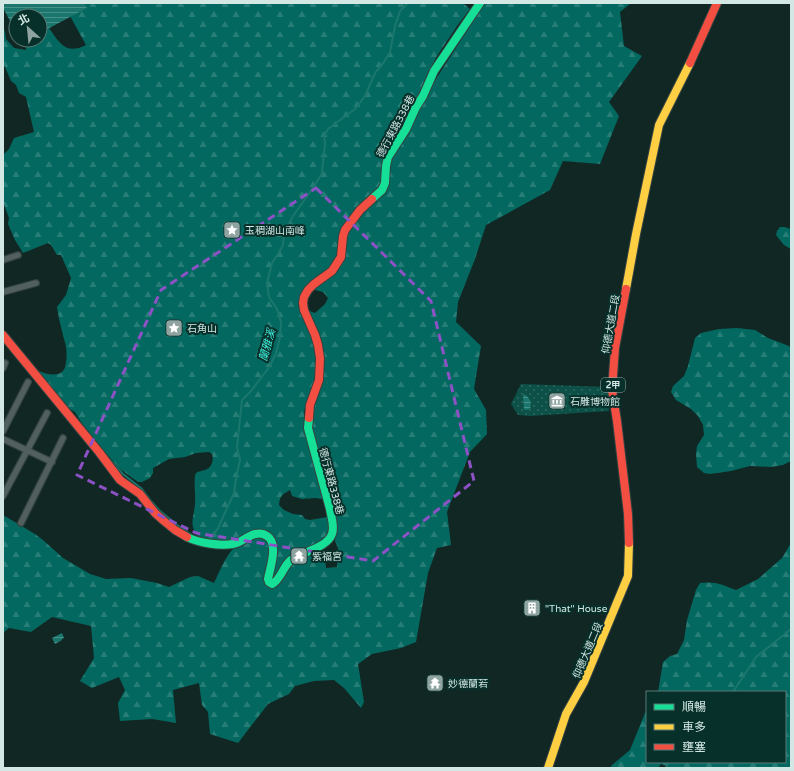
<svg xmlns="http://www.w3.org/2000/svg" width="794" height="771" viewBox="0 0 794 771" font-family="'Varela Round','Noto Sans TC',sans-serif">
  <defs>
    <pattern id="forest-firs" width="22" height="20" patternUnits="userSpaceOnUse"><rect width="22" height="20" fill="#036960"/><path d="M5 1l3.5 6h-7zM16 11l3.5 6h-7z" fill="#277e77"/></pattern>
    <pattern id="garden-dots" width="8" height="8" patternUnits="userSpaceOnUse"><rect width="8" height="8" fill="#0c5048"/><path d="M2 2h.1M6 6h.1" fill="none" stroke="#2e6962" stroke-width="1.8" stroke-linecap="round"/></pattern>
    <pattern id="water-rules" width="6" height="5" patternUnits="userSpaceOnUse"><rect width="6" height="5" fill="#1b776d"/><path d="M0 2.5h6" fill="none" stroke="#469189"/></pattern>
  </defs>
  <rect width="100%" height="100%" fill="#112724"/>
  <!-- forest -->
  <g fill="url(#forest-firs)">
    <path d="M84 3H463L470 9 457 26 437 56 427 75 413 108 393 145 382 183 378 189 343 230 339 255 330 269 305 288 301 294 298 303 300 312 309 328 316 348V384L312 393 308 400 304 411V426L323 495 322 499 315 498 302 499 292 496 290 490C282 495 280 495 279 505L284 510 293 514 302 515 305 519 310 520 327 517 330 528 327 536 321 542 299 552 275 581 271 582 273 565 270 536C253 538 211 547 198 536 196 534 194 530 193 527 191 520 195 511 195 503 196 494 193 480 196 473 199 471 202 471 205 470 212 468 214 460 212 454L209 452 196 453 185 457 169 459 153 468V473L150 478 142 482H138L120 469 103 450 81 422 75 412 65 406 37 372 39 371C45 374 58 377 63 371 67 367 67 352 66 347 65 341 63 336 62 331 60 323 58 315 57 307L66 295 71 278 61 255H57L51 245 48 243 23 253 15 240 8 224 9 218 3 202V155L9 149 14 138 34 132 26 97 19 93 16 85 11 81 5 67 3 65V26L5 32 6 39 14 48 26 50 27 40H40V33L49 28C60 44 66 55 86 45L70 16 86 8Z"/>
    <path d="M485 3H631L620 12 624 46 642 56 609 102 619 116 600 164 563 161 550 190 486 225 475 259 458 302 456 322 481 346 474 389 486 410 487 434 470 452 447 512 451 545 437 548 428 573 416 642 401 648 372 654 358 664 364 702 361 708 344 688 334 680 314 681 295 686 289 694 268 704 238 743 210 734 208 712 202 705 199 683 173 690 176 723 152 719 120 721 118 703 125 690 119 677 92 688 80 681 94 658 91 626 52 617 31 632 9 628 3 633V515L35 534 43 540 63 558 90 574 106 579 131 578 157 583 169 587 190 577 198 576 214 583C219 573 225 557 233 549 239 544 248 540 255 536L266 538 272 548 268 584 298 559 319 550 325 556 326 568 337 567 338 548 335 541 336 530 331 501 311 424 313 411 321 386 322 354 307 310 315 313 325 304 328 298 323 292 315 290 314 288 333 275 348 231 387 185 390 176 391 161 407 134 432 85Z"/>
    <polygon points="780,227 784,227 791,229 791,249 784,245 776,235 777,231"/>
    <polygon points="737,328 755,330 768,338 789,346 791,348 791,461 783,465 771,467 750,466 731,471 710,474 704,473 697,467 696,454 697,446 704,435 703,425 698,416 691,409 676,400 671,392 673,386 684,376 688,366 695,338 701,333 719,329"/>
    <path d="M791 543V768H672L661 764 658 768H610L612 765 630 750 647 708V762H785V692H658L663 662 670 656 677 654 684 640 687 620 696 590 700 583C715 581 721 584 736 590L758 579 782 558Z"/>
  </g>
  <!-- garden -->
  <polygon fill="url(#garden-dots)" points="521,384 608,387 609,411 530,416 518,415 511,404"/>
  <!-- water -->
  <g fill="url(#water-rules)">
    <polygon points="3,3 84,3 87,8 40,33 40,16 16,16 16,32 3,8"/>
    <path d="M524 394C530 398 532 402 530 409L526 410 524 409 523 396Z"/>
    <polygon points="62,633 64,638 62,639 62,640 55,644 52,638"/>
  </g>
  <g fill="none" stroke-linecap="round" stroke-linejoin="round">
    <!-- stream -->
    <g stroke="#1b776d" stroke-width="2">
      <polyline points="110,460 123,474 142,489 151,501 159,510 177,525 195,537"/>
      <polyline points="205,540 212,537 218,528 234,493 236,478 240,460 237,447 242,400 251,391 270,366 276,353 280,337 281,322 277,309 269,297 267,283 272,263 278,254 283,245 284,233 293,216 313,188 322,173 325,143 324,136 328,129 355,109 365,96 375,73 384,62 390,52 395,26 400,11 408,3"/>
      <polyline points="733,692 756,657 791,629"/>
      <polyline points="666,768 669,762"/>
    </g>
    <defs>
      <g id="street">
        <polyline points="3,260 18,255"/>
        <polyline points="3,292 36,283"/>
        <polyline points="3,368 5,363"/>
        <polyline points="3,431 28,382"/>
        <polyline points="3,439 52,462"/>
        <polyline points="3,496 47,413"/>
        <polyline points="21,523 63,438"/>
      </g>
      <g id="fast">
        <polyline points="372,199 382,190 385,183 386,166 388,157 406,129 416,107 423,96 434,71 480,3"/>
        <path d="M187 537C199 543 219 546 233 544 241 543 247 536 255 534 259 533 263 533 267 536 279 543 270 568 268 579L269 582 272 584C281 580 283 566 291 560 302 552 327 548 332 534 335 526 331 517 330 509L308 428 309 418"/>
      </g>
      <g id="slow">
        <polyline points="626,289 636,234 659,125 690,63"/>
        <polyline points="548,768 566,714 584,682 628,576 629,543"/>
      </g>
      <g id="jam">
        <polyline points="690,63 717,3"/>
        <polyline points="626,289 615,348 612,390 617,421 628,514 629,543"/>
        <polyline points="3,335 99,452 120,480 140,494 155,513 164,521 175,530 187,537"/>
        <polyline points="309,418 310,405 319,380 320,358 318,345 315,335 304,310 303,303 304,297 308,290 314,284 332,271 341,257 343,236 345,230 360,210 372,199"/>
      </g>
    </defs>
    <!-- street casing -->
    <use href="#street" stroke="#344341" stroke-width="8"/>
    <!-- fast casing -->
    <use href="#fast" stroke="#344341" stroke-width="10"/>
    <!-- slow casing -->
    <use href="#slow" stroke="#344341" stroke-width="10"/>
    <!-- jam casing -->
    <use href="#jam" stroke="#344341" stroke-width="10"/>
    <!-- street -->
    <use href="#street" stroke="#51605e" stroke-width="5.5"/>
    <!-- fast -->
    <use href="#fast" stroke="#16e098" stroke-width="8"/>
    <!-- slow -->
    <use href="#slow" stroke="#ffcf43" stroke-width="8"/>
    <!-- jam -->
    <use href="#jam" stroke="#f24e42" stroke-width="8"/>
  </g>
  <!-- marked area -->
  <path fill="none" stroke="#8d51c6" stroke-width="3" stroke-dasharray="8 5" stroke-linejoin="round" d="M316 188 431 301 474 481 373 561 196 533 77 475 161 290Z"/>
  <!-- icons -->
  <defs>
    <symbol id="sight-square" viewBox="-11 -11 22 22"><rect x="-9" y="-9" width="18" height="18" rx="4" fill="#8fa4a1" stroke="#08302b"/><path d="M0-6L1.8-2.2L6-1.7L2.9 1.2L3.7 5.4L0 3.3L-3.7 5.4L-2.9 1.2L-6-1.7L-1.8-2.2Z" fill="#fff"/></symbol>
    <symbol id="museum-square" viewBox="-11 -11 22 22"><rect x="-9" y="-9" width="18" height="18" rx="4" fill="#8fa4a1" stroke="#08302b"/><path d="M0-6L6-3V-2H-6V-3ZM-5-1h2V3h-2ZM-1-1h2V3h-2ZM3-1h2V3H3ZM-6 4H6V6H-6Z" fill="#fff"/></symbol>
    <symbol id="temple-square" viewBox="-11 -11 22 22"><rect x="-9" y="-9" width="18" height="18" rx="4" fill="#8fa4a1" stroke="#08302b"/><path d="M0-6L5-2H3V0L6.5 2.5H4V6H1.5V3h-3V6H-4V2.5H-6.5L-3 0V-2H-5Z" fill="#fff"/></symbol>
    <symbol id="building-square" viewBox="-11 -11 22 22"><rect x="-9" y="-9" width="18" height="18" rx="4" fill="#8fa4a1" stroke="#08302b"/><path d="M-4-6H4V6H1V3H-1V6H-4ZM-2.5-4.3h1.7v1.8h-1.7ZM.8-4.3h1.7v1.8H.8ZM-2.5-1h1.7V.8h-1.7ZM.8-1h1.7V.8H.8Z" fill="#fff"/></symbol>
  </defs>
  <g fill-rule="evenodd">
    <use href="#sight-square" x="222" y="220" width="20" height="20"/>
    <use href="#sight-square" x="164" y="318" width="20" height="20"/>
    <use href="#museum-square" x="547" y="391" width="20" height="20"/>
    <use href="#temple-square" x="289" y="546" width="20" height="20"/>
    <use href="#building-square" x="522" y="598" width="20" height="20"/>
    <use href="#temple-square" x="425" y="673" width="20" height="20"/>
  </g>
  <g text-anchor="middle" stroke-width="4" stroke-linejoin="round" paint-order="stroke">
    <!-- shield labels -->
    <rect fill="#08302b" stroke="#96b0ac" stroke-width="1" x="601" y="378" width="24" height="14" rx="3"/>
    <g font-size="9" font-weight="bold" fill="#d3e7e4">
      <text x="613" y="388">2甲</text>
    </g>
    <!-- street labels -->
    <g font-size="10" fill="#d3e7e4" stroke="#08302b">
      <text transform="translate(395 126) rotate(-62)" y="4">德行東路338巷</text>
      <text transform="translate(610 324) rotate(-80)" y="4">仰德大道二段</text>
      <text transform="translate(332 481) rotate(75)" y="4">德行東路338巷</text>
      <text transform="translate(587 650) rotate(-67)" y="4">仰德大道二段</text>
    </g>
    <!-- poi labels -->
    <g font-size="10" fill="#d3e7e4" stroke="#08302b" text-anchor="start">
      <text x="245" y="234">玉稠湖山南峰</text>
      <text x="187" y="332">石角山</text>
      <text x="570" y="405">石雕博物館</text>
      <text x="312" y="560">紫福宮</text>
      <text x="545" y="612">"That" House</text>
      <text x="448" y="687">妙德蘭若</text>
    </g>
    <!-- water labels -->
    <g font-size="11" font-style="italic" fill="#40f0dd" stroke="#08302b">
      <text transform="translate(267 345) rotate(-74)" y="4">蘭雅溪</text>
    </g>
  </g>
  <!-- border -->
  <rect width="794" height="771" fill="none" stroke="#d3e7e4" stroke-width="8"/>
  <!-- legend -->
  <rect x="646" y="691" width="140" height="72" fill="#08302b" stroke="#597975"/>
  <rect x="654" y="704" width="20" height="6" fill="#16e098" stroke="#597975"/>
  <text x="682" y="711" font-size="12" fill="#d3e7e4">順暢</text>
  <rect x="654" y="724" width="20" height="6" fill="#ffcf43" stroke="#597975"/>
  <text x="682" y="731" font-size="12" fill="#d3e7e4">車多</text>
  <rect x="654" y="744" width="20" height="6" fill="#f24e42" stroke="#597975"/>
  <text x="682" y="751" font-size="12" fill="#d3e7e4">壅塞</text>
  <!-- north arrow -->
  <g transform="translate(28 28) rotate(333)"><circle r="19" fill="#08302b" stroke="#597975"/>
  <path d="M0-3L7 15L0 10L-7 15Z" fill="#8fa4a1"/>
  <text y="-6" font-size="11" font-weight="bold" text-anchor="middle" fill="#d3e7e4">北</text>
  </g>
</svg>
